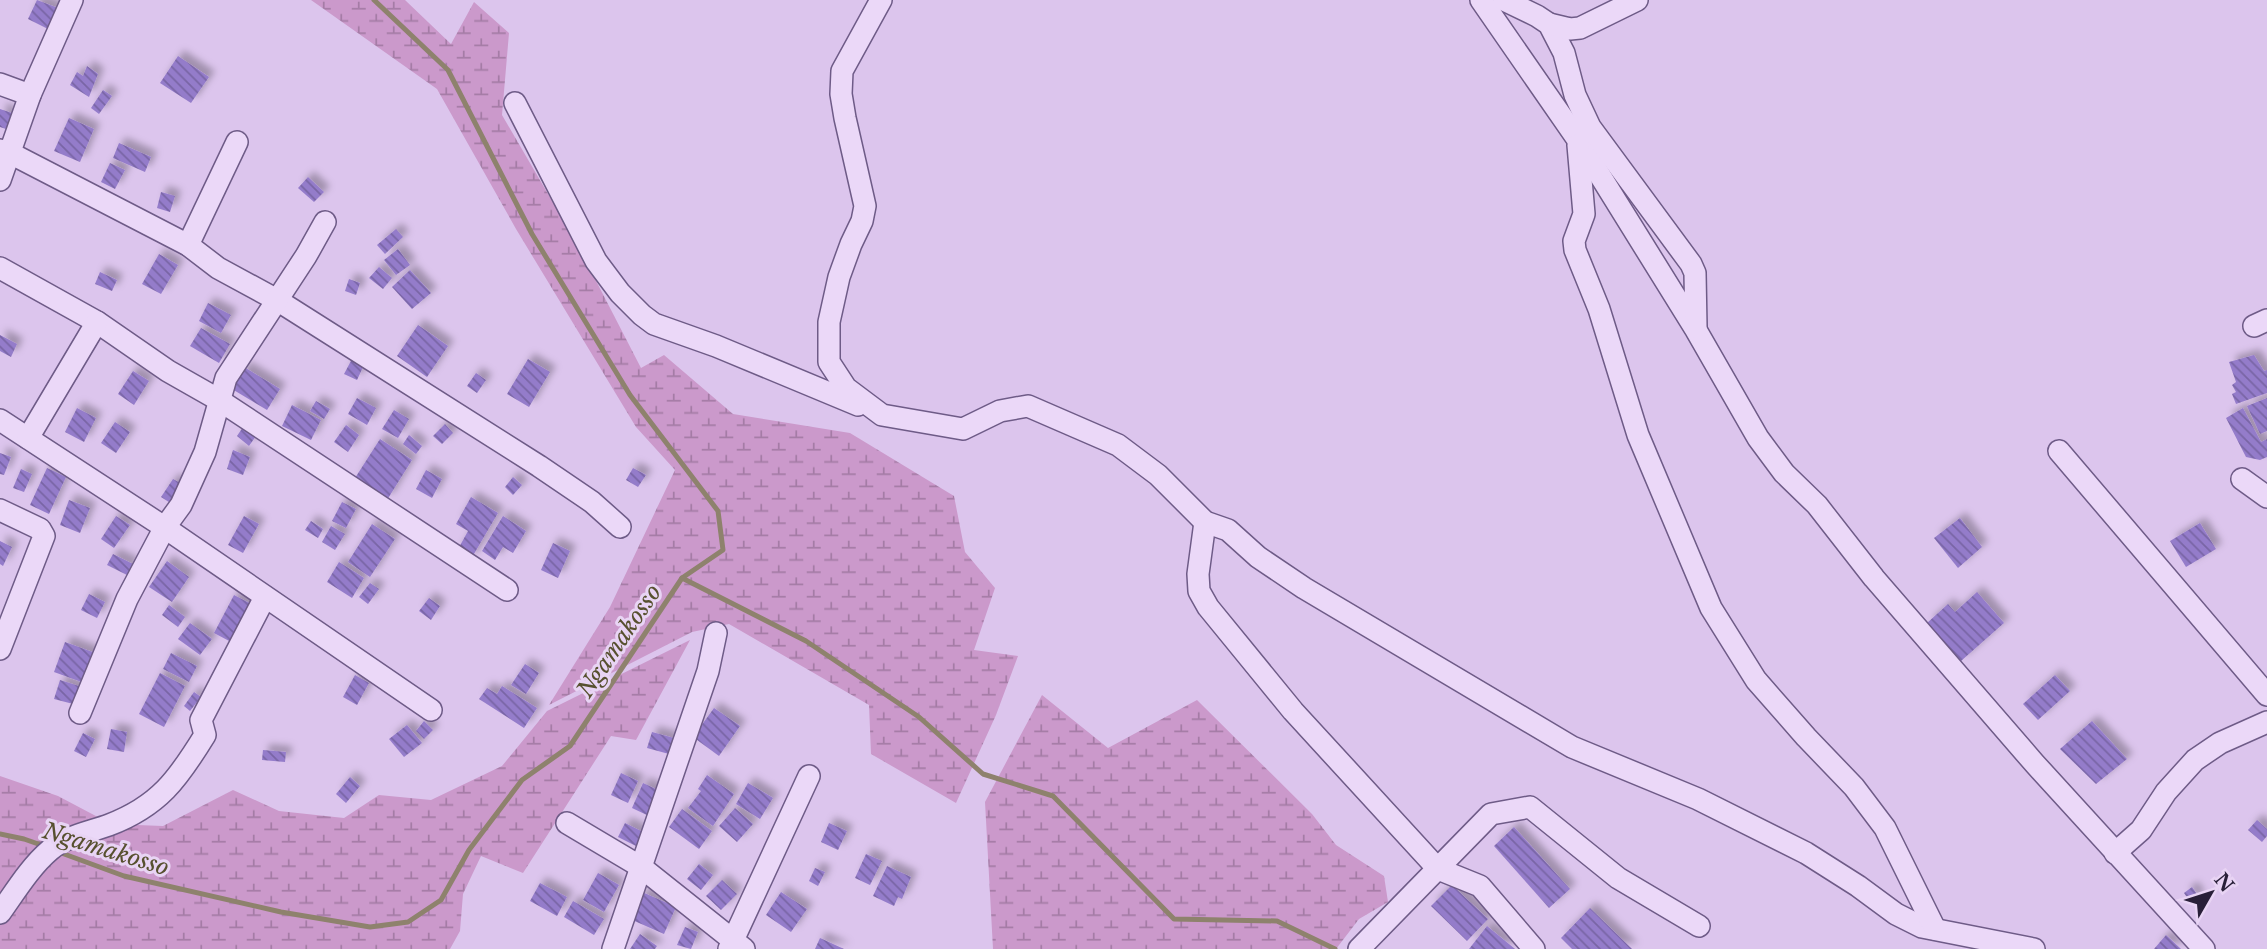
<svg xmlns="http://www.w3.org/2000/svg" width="2267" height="949" viewBox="0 0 2267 949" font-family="'Libre Baskerville',serif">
  <defs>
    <pattern id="wetland-marsh" width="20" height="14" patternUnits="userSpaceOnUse" patternTransform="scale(1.75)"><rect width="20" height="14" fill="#cb99cb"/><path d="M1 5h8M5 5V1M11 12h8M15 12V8" fill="none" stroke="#a57ca6"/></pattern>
    <pattern id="building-back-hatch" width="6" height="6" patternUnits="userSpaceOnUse" patternTransform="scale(1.75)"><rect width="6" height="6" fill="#947cca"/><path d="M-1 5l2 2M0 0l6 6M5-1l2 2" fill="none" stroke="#7965a5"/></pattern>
    <filter id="shadow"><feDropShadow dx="6" dy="-6" stdDeviation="3.5" flood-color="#0004"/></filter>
  </defs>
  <rect width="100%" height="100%" fill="#dcc5ed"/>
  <!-- wetland -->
  <g fill="url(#wetland-marsh)">
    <polygon points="311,0 405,0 451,44 474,2 509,33 502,115 576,242 641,368 664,355 733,414 850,433 954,496 965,552 995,588 974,650 1018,656 996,715 956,803 871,754 869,705 729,624 692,632 549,705 610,607 675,470 636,427 516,229 437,89"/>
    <polygon points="690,640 636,740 611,736 523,873 481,856 463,894 460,931 450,949 0,949 0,776 58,796 111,824 163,826 233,790 279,811 344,818 379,795 431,800 502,766 547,711"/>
    <polygon points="1042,695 1108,748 1197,700 1312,814 1336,845 1384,876 1388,902 1359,919 1336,949 993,949 985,802"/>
  </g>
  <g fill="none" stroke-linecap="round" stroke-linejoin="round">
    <!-- stream -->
    <g stroke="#8e826d" stroke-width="5">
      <polyline points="374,0 448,70 532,234 630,395 718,511 723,550 682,578"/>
      <polyline points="0,834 24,839 44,846"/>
      <polyline points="56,851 124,876 281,912 370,927 408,922 441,900 469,850 522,780 570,746 682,578 806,641 919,717 983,774 1053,796 1174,919 1277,921 1335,949"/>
    </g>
  </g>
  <!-- building -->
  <g fill="url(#building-back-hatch)" filter="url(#shadow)">
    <polygon points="37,0 58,8 48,29 28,19"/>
    <polygon points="178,56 209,77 191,103 160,83"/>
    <polygon points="87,66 98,74 89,97 70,85 77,72 83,76"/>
    <polygon points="103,90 112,96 99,114 91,108"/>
    <polygon points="0,109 12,113 6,129 0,127"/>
    <polygon points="69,118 94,129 80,162 54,151"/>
    <polygon points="119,143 151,157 145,172 113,158"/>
    <polygon points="110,163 125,170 115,189 101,182"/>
    <polygon points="308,177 324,192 314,202 298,188"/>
    <polygon points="161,192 175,196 170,212 157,208"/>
    <polygon points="396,229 403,237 385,254 377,245"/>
    <polygon points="398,249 410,265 396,275 384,260"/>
    <polygon points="159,254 178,265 161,294 142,284"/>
    <polygon points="379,267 392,278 383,289 369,278"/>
    <polygon points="410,270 431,293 412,309 392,287"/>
    <polygon points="100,272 117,280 112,291 95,284"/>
    <polygon points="349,279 360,283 356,295 345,291"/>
    <polygon points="208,303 231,315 221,333 199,321"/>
    <polygon points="418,325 448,346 427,377 397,356"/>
    <polygon points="201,328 230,344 219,363 190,346"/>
    <polygon points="0,335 17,344 11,357 0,351"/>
    <polygon points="2254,355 2264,371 2267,370 2267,393 2236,404 2232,394 2236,392 2232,385 2236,382 2229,362"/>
    <polygon points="352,359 364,365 357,380 344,374"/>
    <polygon points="528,359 550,372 529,407 507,394"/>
    <polygon points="244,367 280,389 267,410 232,389"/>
    <polygon points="133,371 149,381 134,405 118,394"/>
    <polygon points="476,373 486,380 477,393 467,386"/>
    <polygon points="357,398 376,408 367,425 348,414"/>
    <polygon points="2267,398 2267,431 2260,434 2247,406"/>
    <polygon points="316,401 330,409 324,419 310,411"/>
    <polygon points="292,405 321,420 311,440 282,426"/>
    <polygon points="77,408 96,418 84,442 65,432"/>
    <polygon points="2243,408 2261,442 2267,439 2267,457 2260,460 2246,457 2226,418"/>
    <polygon points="394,410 409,419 398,438 382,429"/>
    <polygon points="115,422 130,432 116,453 101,443"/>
    <polygon points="445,424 453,433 442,444 433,436"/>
    <polygon points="346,425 359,435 348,452 334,442"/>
    <polygon points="243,427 256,436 249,446 237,436"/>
    <polygon points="409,435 422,446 416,454 403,444"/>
    <polygon points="380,439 412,460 387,500 355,478"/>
    <polygon points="233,450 250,457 243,475 227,469"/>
    <polygon points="0,453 11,457 4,475 0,474"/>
    <polygon points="47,468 66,477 49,514 30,505"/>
    <polygon points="633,468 646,475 638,487 626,480"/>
    <polygon points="21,469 32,474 24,492 13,488"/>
    <polygon points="426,470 442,479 432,498 416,489"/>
    <polygon points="513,477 522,485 513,495 505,487"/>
    <polygon points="173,479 184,485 172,504 161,497"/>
    <polygon points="471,497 498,513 471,559 457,551 468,531 456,524"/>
    <polygon points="69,500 90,508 80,533 60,525"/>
    <polygon points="342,502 356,509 346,528 332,521"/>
    <polygon points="116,516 130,525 114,548 101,539"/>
    <polygon points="244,516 259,524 243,553 228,545"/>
    <polygon points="503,516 526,531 513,553 503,547 495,560 482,551"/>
    <polygon points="1960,518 1982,547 1958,568 1934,538"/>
    <polygon points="311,521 323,529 318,538 305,530"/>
    <polygon points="2200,523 2216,549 2186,567 2170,541"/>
    <polygon points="372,524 395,539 370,577 348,562"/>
    <polygon points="331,526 345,534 335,550 322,542"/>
    <polygon points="0,541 12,547 3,566 0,564"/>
    <polygon points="553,543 570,551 558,578 541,570"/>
    <polygon points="113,554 133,564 127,575 107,565"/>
    <polygon points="167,561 189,577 172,602 149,587"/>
    <polygon points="339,562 364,578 352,598 327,582"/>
    <polygon points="370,583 379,589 368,604 359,597"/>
    <polygon points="1977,592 2004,623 1961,661 1927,623 1948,604 1955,612"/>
    <polygon points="89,594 105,602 97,618 81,610"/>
    <polygon points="234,595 253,605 233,643 214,633"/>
    <polygon points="429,598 440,606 431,620 419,611"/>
    <polygon points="169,605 185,617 178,627 162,615"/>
    <polygon points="190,623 212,639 200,655 178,639"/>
    <polygon points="65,642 98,654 87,684 54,672"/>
    <polygon points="171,653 197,666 189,682 163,669"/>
    <polygon points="525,664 539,673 526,694 511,685"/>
    <polygon points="160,673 185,686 164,727 139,714"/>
    <polygon points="355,675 369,683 357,705 343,697"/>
    <polygon points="2055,675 2070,691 2038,720 2023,704"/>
    <polygon points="60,680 82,687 77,705 54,699"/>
    <polygon points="502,686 537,708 524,728 479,699 487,688 497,694"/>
    <polygon points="194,692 201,697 190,711 184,706"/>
    <polygon points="714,708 740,726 719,756 693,737"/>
    <polygon points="424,721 433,730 424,739 416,731"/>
    <polygon points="2092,721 2127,759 2096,784 2060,749"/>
    <polygon points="407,725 422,743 404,757 389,739"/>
    <polygon points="111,729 127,732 124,752 107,749"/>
    <polygon points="652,732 674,738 669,754 647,748"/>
    <polygon points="83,733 95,739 86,757 74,751"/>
    <polygon points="263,750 286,752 285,762 262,760"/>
    <polygon points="621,773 638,781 628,803 611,795"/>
    <polygon points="707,775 734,794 713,826 688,808 701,791 698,789"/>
    <polygon points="350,777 360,786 346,803 336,794"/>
    <polygon points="643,783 660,791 649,816 632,808"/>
    <polygon points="748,783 773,798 760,819 736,804"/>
    <polygon points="735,808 753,824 737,842 719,826"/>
    <polygon points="682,809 712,831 699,849 669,827"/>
    <polygon points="2257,820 2267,829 2267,836 2262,842 2248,830"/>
    <polygon points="625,823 645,833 638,847 618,837"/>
    <polygon points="829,823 847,831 838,850 821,842"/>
    <polygon points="1514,827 1570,889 1549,908 1494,846"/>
    <polygon points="866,854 882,861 870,885 855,878"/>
    <polygon points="699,864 713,875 701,890 687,879"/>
    <polygon points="887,866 911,877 902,899 898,897 894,906 873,896"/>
    <polygon points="815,868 825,872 818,886 809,881"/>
    <polygon points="598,873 619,885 604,912 583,900"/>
    <polygon points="722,880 737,894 721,910 706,896"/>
    <polygon points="540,883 567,897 557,916 530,901"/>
    <polygon points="1452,885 1488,919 1467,941 1431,906"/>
    <polygon points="2192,887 2199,897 2191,903 2184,893"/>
    <polygon points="642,892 676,907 664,934 630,919"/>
    <polygon points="781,892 807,909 791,932 766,915"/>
    <polygon points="573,901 604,919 594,935 564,917"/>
    <polygon points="1590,908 1632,949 1572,949 1561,938"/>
    <polygon points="1487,926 1515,949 1469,949"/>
    <polygon points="685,927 698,932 691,949 677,945"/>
    <polygon points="640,934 657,946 655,949 630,949"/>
    <polygon points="2166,935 2181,949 2154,949"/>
    <polygon points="820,938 844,949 815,949"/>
  </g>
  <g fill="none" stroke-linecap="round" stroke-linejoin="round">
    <defs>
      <g id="street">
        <polyline points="881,0 842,71 841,94 845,118 865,206 862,221 851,244 839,277 829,322 829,362 846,388 882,415 963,429 1000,411 1028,406 1118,445 1158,475 1205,522 1228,530 1258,557 1304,588 1572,747 1698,799 1806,853 1858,886 1896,914 1922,927 2034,949"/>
        <polyline points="1481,0 1578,140 1696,330 1758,438 1784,473 1817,505 1874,578 2035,764 2204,949"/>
        <polyline points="1504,0 1537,16 1549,24 1564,53 1575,95 1590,127 1691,264 1695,273 1696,327"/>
        <polyline points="1549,24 1570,29 1580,28 1637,0"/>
        <polyline points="0,84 30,95"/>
        <polyline points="515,103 596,261 620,293 642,315 654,324 716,346 858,405"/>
        <polyline points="1578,145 1584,214 1574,241 1575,250 1599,309 1638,435 1711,608 1756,680 1806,737 1854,787 1885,828 1935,929"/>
        <polyline points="0,150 10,153 188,245 218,268 277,300 539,466 592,502 620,527"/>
        <polyline points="0,180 30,95 72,0"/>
        <polyline points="188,245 237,142"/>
        <polyline points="0,268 97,322 168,371 219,400 507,590"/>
        <polyline points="2254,326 2267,320"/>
        <polyline points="0,420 161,525 431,710"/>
        <polyline points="28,438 97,322"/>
        <polyline points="2059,451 2267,695"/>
        <polyline points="2242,479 2267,497"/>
        <polyline points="0,510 40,529 44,536 0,649"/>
        <polyline points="1205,522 1198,574 1199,591 1208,607 1293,711 1438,869 1480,886 1534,949"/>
        <polyline points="80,713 127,599 165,527 181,505 205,452 226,378 306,256 325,222"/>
        <polyline points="567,823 641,867 744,949"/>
        <polyline points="2115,853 2141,830 2166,792 2195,760 2220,743 2267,722"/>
        <path d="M0 913C15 892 30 867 50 850 66 836 90 832 109 825 159 806 178 779 205 735L201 720 265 597"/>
        <polyline points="613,949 708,671 716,633"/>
        <polyline points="729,949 809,776"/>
        <polyline points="1359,949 1491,814 1530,807 1618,878 1699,926"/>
      </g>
    </defs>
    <!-- street casing -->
    <use href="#street" stroke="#6e5b87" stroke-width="24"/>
    <!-- street -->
    <use href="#street" stroke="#ebd8f8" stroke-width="21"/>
  </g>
  <g text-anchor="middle" stroke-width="6" stroke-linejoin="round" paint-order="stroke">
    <!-- water labels -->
    <g font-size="23" font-style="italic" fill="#57502f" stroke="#e8d4f4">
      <text transform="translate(619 641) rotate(-56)" y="8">Ngamakosso</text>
      <text transform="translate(106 849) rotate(17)" y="8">Ngamakosso</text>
    </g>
  </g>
  <!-- north arrow -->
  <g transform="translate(2211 893) rotate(51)" stroke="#e8d4f4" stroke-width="5" paint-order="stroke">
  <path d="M0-5L12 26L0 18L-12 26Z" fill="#281f38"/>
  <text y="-10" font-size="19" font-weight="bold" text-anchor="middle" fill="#281f38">N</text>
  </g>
</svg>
